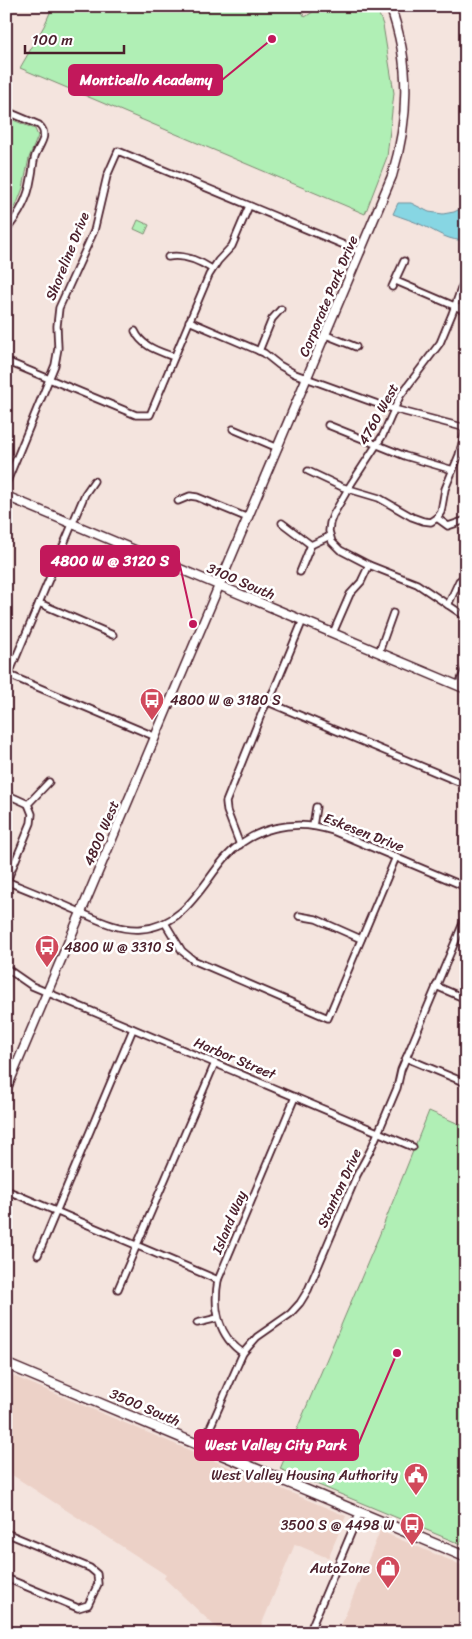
<svg xmlns="http://www.w3.org/2000/svg" width="472" height="1639" viewBox="0 0 472 1639" font-family="Sriracha,sans-serif">
  <rect width="100%" height="100%" fill="#f4e4de"/>
  <filter id="ink" filterUnits="userSpaceOnUse"><feTurbulence type="fractalNoise" baseFrequency=".02" numOctaves="2"/><feDisplacementMap in="SourceGraphic" scale="10" xChannelSelector="R" yChannelSelector="G"/><feConvolveMatrix kernelMatrix="1 2 1 2 8 2 1 2 1" color-interpolation-filters="sRGB"/></filter>
  <g filter="url(#ink)">
    <!-- built -->
    <g fill="#ecd1c7">
      <polygon points="6,1373 346,1516 328,1558 295,1544 258,1633 222,1633 164,1578 166,1575 6,1471"/>
      <polygon points="380,1531 466,1567 466,1633 338,1633"/>
    </g>
    <!-- green -->
    <g fill="#b0efb5" stroke="#7d8770">
      <polygon points="53,6 298,6 305,17 322,6 376,6 383,25 394,93 387,157 365,214 20,68 44,26"/>
      <polygon points="6,117 35,129 38,136 29,158 23,188 16,206 7,220"/>
      <polygon points="138,220 149,225 145,234 134,229"/>
      <polygon points="429,1111 466,1127 466,1530 460,1544 280,1469 379,1236"/>
    </g>
    <!-- water -->
    <path fill="#87d6e3" stroke="#6f8d99" d="M398 203H411L429 212 443 214 454 212 466 206V240C450 242 437 232 424 226 414 221 403 218 393 214Z"/>
    <g fill="none" stroke-linecap="round" stroke-linejoin="round">
      <defs>
        <g id="street">
          <path d="M6 111 39 125C50 135 39 145 35 156 33 163 33 171 31 179 28 199 19 215 6 230"/>
          <path d="M168 257C184 254 198 260 212 269"/>
          <polyline points="396,281 466,311"/>
          <polyline points="462,286 452,314 440,343 400,396 383,435 351,484 333,515 330,523 329,531 332,542 340,550 369,565 417,584 466,617"/>
          <polyline points="392,287 404,261"/>
          <polyline points="189,321 264,353 279,365 295,374 386,407 466,428"/>
          <path d="M135 331C142 347 159 351 174 357"/>
          <polyline points="326,335 356,347"/>
          <polyline points="259,351 272,319 281,309"/>
          <polyline points="6,361 136,415 150,415 209,275 218,261 232,246 249,206"/>
          <polyline points="328,425 405,456 453,470"/>
          <polyline points="233,429 278,448"/>
          <polyline points="308,471 342,487 379,498 412,517 423,521 431,522 437,518 441,512 445,489 459,455 466,428"/>
          <polyline points="6,484 55,365 58,348 57,326 59,308 94,231 107,176 118,151 361,252"/>
          <polyline points="178,501 190,496 197,497 248,518"/>
          <polyline points="437,518 448,526 466,520"/>
          <polyline points="282,523 311,545"/>
          <polyline points="300,572 311,545 330,536"/>
          <polyline points="39,603 113,635"/>
          <polyline points="448,605 459,581 466,576"/>
          <polyline points="333,633 350,594 361,582 369,565"/>
          <polyline points="379,652 393,613"/>
          <polyline points="9,675 156,737"/>
          <polyline points="6,681 85,494 94,481"/>
          <polyline points="458,686 466,668"/>
          <polyline points="268,702 466,785"/>
          <polyline points="6,794 28,804"/>
          <polyline points="313,826 316,807"/>
          <polyline points="240,845 227,811 226,802 263,710 274,690 303,620"/>
          <path d="M6 881C28 890 51 899 73 909 94 918 117 931 141 929 184 926 201 886 225 858 252 827 295 818 333 831L466 887"/>
          <polyline points="7,881 31,823 32,814 28,804 49,782"/>
          <polyline points="299,916 316,919 361,939"/>
          <polyline points="165,923 182,951 193,960 328,1018 396,857"/>
          <polyline points="6,968 32,986 413,1147"/>
          <polyline points="436,986 466,999"/>
          <polyline points="406,1058 466,1083"/>
          <polyline points="6,1190 218,1280"/>
          <polyline points="38,1255 133,1029"/>
          <polyline points="118,1289 215,1063"/>
          <polyline points="197,1323 218,1318"/>
          <path d="M243 1353C218 1336 213 1308 218 1280L295 1097"/>
          <polyline points="202,1446 243,1353 257,1337 290,1314 300,1303 308,1290 357,1175 370,1151 381,1126 397,1088 401,1070 466,916"/>
          <polyline points="6,1533 90,1568 97,1574 98,1584 88,1605 78,1608 6,1578"/>
          <polyline points="309,1633 360,1512"/>
        </g>
        <g id="secondary">
          <polyline points="6,496 466,689"/>
          <path d="M6 1090 392 176C409 120 411 62 390 6"/>
        </g>
        <polyline id="primary" points="6,1364 466,1557"/>
      </defs>
      <!-- street casing -->
      <use href="#street" stroke="#4a1f2b" stroke-width="9"/>
      <!-- secondary casing -->
      <use href="#secondary" stroke="#4a1f2b" stroke-width="11"/>
      <!-- primary casing -->
      <use href="#primary" stroke="#4a1f2b" stroke-width="12"/>
      <!-- street -->
      <use href="#street" stroke="#fff" stroke-width="5.5"/>
      <!-- secondary -->
      <use href="#secondary" stroke="#fff" stroke-width="8"/>
      <!-- primary -->
      <use href="#primary" stroke="#fff" stroke-width="9"/>
    </g>
  </g>
  <!-- icons -->
  <defs>
    <symbol id="bus-pin" viewBox="-11 -11 22 30"><path d="M0 17L-7.5 6A9.5 9.5 0 1 1 7.5 6Z" fill="#d1495b" stroke="#fff"/><path d="M-5-6H5V4H4V6H2V4H-2V6H-4V4H-5ZM-3.5-4V0h7V-4ZM-3.5 1.2v1.5H-2V1.2ZM2 1.2v1.5H3.5V1.2Z" fill="#fff"/></symbol>
    <symbol id="civic-pin" viewBox="-11 -11 22 30"><path d="M0 17L-7.5 6A9.5 9.5 0 1 1 7.5 6Z" fill="#d1495b" stroke="#fff"/><path d="M-.6-6.5H3V-4.5H.6V-3L4-1V1h2V6H-6V1h2V-1L-.6-3ZM-1.2 2.5V6h2.4V2.5Z" fill="#fff"/></symbol>
    <symbol id="shop-pin" viewBox="-11 -11 22 30"><path d="M0 17L-7.5 6A9.5 9.5 0 1 1 7.5 6Z" fill="#d1495b" stroke="#fff"/><path d="M-5-2.5h2.3a2.7 3.5 0 0 1 5.4 0H5L5.5 6h-11ZM-1.5-2.5h3a1.5 2.3 0 0 0-3 0Z" fill="#fff"/></symbol>
  </defs>
  <g fill-rule="evenodd">
    <use href="#bus-pin" x="138" y="686" width="28" height="38"/>
    <use href="#bus-pin" x="33" y="933" width="28" height="38"/>
    <use href="#civic-pin" x="402" y="1461" width="28" height="38"/>
    <use href="#bus-pin" x="398" y="1511" width="28" height="38"/>
    <use href="#shop-pin" x="374" y="1554" width="28" height="38"/>
  </g>
  <g text-anchor="middle" stroke-width="5" stroke-linejoin="round" paint-order="stroke">
    <!-- street labels -->
    <g font-size="14" fill="#4a1f2b" stroke="#fff">
      <text transform="translate(67 256) rotate(-68)" y="5">Shoreline Drive</text>
      <text transform="translate(328 296) rotate(-67)" y="5">Corporate Park Drive</text>
      <text transform="translate(378 414) rotate(-61)" y="5">4760 West</text>
      <text transform="translate(241 581) rotate(23)" y="5">3100 South</text>
      <text transform="translate(364 832) rotate(21)" y="5">Eskesen Drive</text>
      <text transform="translate(101 833) rotate(-67)" y="5">4800 West</text>
      <text transform="translate(235 1058) rotate(23)" y="5">Harbor Street</text>
      <text transform="translate(339 1188) rotate(-65)" y="5">Stanton Drive</text>
      <text transform="translate(229 1222) rotate(-67)" y="5">Island Way</text>
      <text transform="translate(145 1407) rotate(23)" y="5">3500 South</text>
    </g>
    <!-- poi labels -->
    <g font-size="14" fill="#4a1f2b" stroke="#fff" text-anchor="end">
      <text x="170" y="705" text-anchor="start">4800 W @ 3180 S</text>
      <text x="64" y="952" text-anchor="start">4800 W @ 3310 S</text>
      <text x="398" y="1480">West Valley Housing Authority</text>
      <text x="394" y="1530">3500 S @ 4498 W</text>
      <text x="370" y="1573">AutoZone</text>
    </g>
  </g>
  <!-- callouts -->
  <path fill="none" stroke="#c2185b" stroke-width="2" d="M272 39L222 80M193 624L179 561M397 1353L358 1445"/>
  <g fill="#c2185b" stroke="#fff" stroke-width="2">
    <circle cx="272" cy="39" r="5"/>
    <circle cx="193" cy="624" r="5"/>
    <circle cx="397" cy="1353" r="5"/>
  </g>
  <g fill="#c2185b" stroke="#c2185b" stroke-width="2">
    <rect x="69" y="65" width="153" height="30" rx="5"/>
    <rect x="41" y="546" width="138" height="30" rx="5"/>
    <rect x="195" y="1430" width="163" height="30" rx="5"/>
  </g>
  <g font-size="15" text-anchor="middle" font-weight="bold" fill="#fff">
    <text x="146" y="85">Monticello Academy</text>
    <text x="110" y="566">4800 W @ 3120 S</text>
    <text x="276" y="1450">West Valley City Park</text>
  </g>
  <!-- margin -->
  <rect width="472" height="1639" fill="none" stroke="#fff" stroke-width="25"/>
  <rect x="12" y="12" width="447" height="1614" fill="none" stroke="#4a1f2b" stroke-width="2" filter="url(#ink)"/>
  <!-- scale -->
  <path d="M25 45v8h99v-8" fill="none" stroke="#4a1f2b" stroke-width="2.5"/>
  <text x="32" y="45" font-size="15" fill="#4a1f2b" stroke="#ffffff" stroke-width="4" paint-order="stroke">100 m</text>
</svg>
